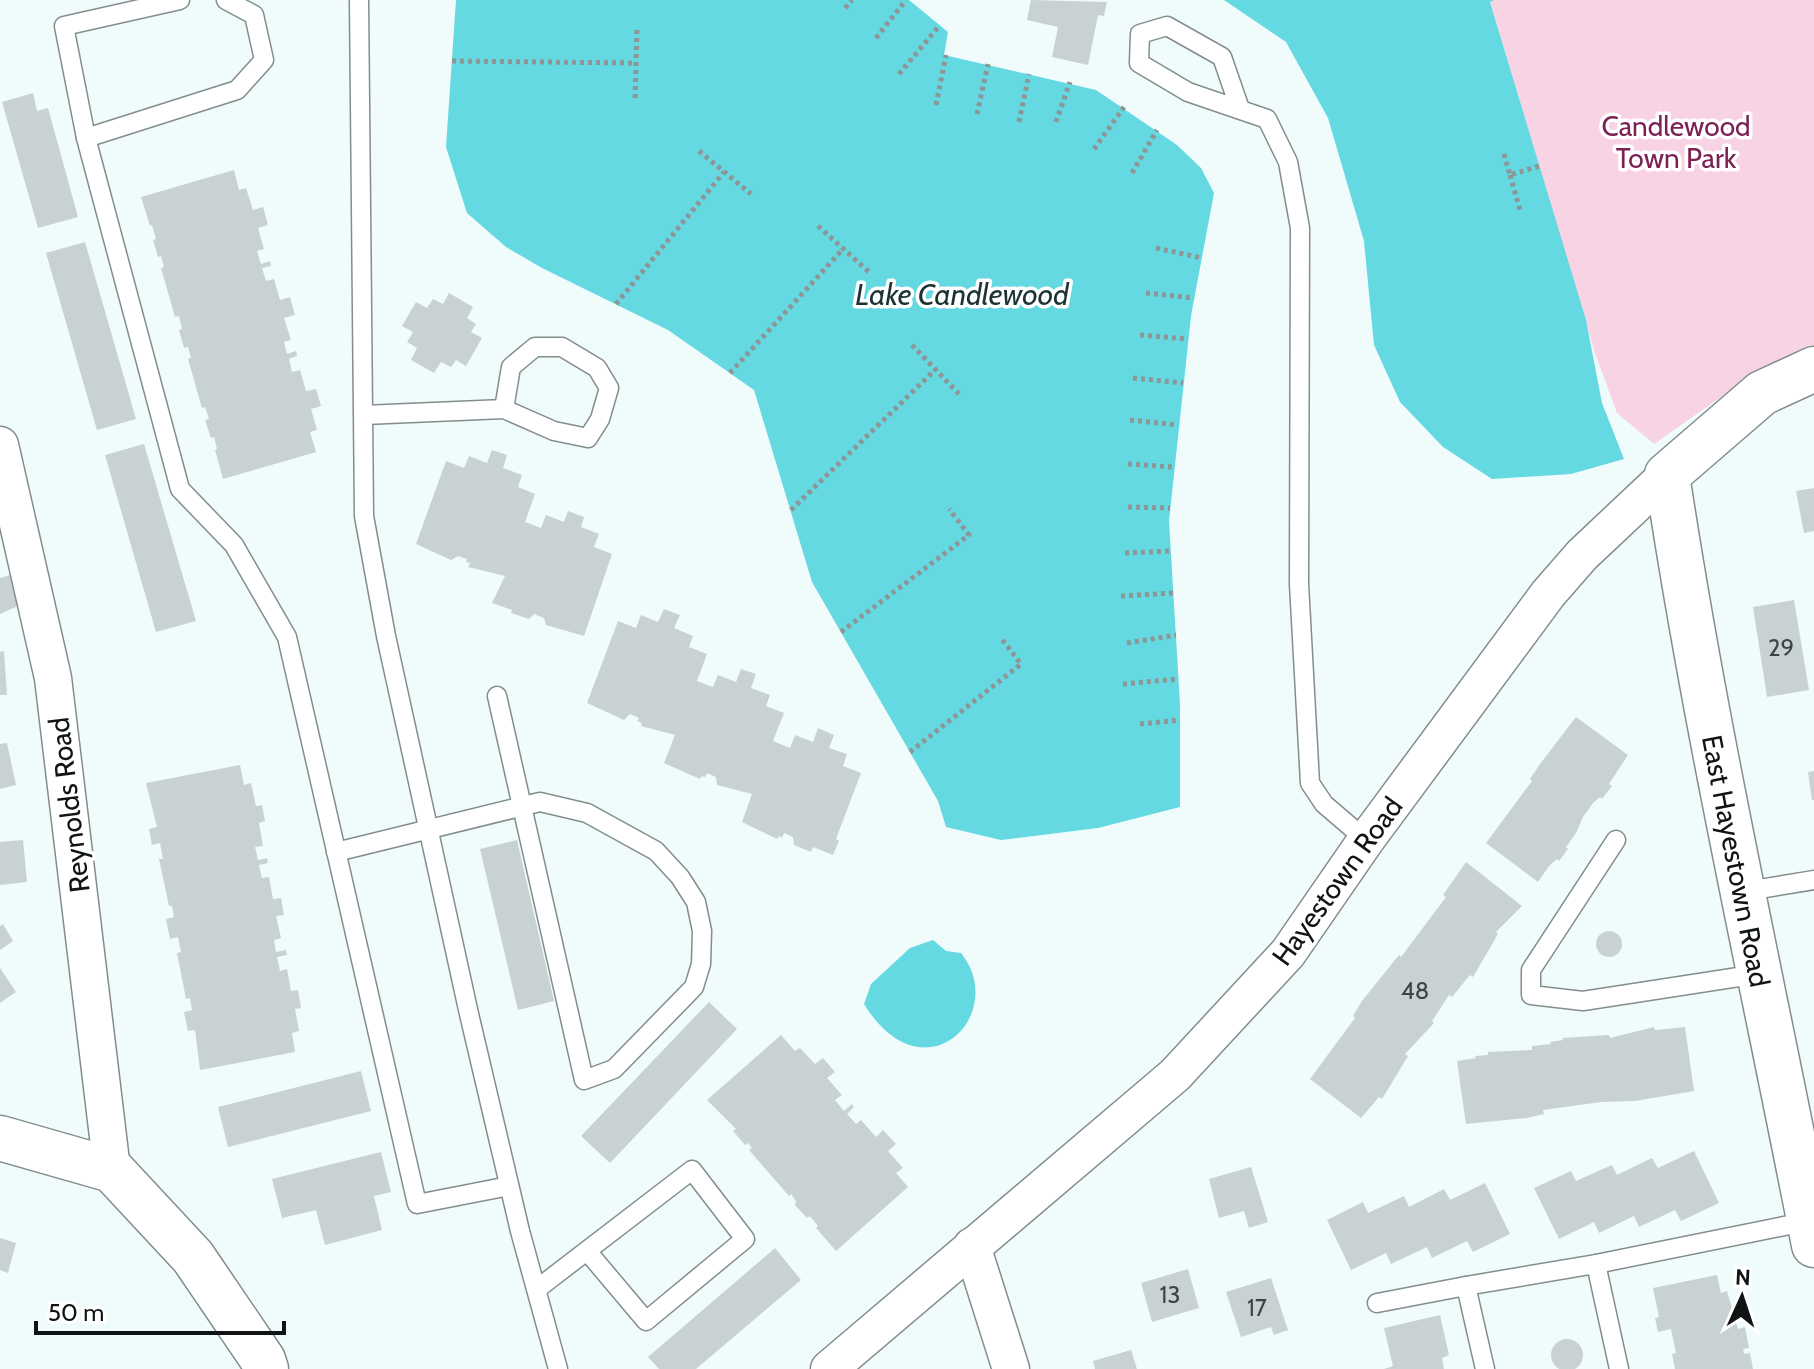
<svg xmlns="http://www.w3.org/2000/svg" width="1814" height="1369" viewBox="0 0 1814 1369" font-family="Cabin,sans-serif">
  <rect width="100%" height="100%" fill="#f0fbfc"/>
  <!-- green -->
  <polygon fill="#f8d3e3" points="1494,0 1814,0 1814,355 1741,383 1654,444 1617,413 1595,353 1490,1"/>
  <!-- water -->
  <g fill="#64d9e2">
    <polygon points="456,0 909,0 948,32 944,55 1096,90 1177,145 1201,168 1214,193 1191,316 1169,521 1180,704 1180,807 1098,828 1001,840 946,827 938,801 812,582 754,390 668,330 542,268 506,247 467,213 446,147"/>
    <polygon points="1224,0 1494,0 1490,2 1586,320 1602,403 1624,459 1571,474 1492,479 1443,447 1400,402 1374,345 1364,241 1328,118 1286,42"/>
    <path d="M933 940 946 951 961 953C1010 1014 924 1101 864 1004L871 984 910 948Z"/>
  </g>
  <!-- building -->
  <g fill="#c8d2d3">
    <polygon points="1031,0 1107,2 1104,16 1098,15 1088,65 1052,57 1058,27 1027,20"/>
    <polygon points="33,93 37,111 48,108 78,217 38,228 2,102"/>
    <polygon points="234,170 239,190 246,188 253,210 263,207 268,225 258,228 264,249 257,251 261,264 270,261 271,266 262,268 266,281 274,279 280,300 290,297 295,315 284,318 291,340 284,342 287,354 296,351 297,356 289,359 292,372 300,370 306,391 316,389 321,406 311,409 317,430 310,432 316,452 223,479 215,450 217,449 214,437 211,438 205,420 209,419 205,407 202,408 188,359 191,358 188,347 184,348 179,330 182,329 179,316 175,317 161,268 164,267 161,256 158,257 153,240 156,239 152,225 150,226 141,197"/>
    <polygon points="85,242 136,419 97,430 46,253"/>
    <polygon points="449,293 473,307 467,318 476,324 471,332 482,338 466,366 456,360 451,367 441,362 434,373 411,360 417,348 407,342 413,332 402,326 416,302 427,308 433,299 443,304"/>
    <polygon points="144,444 196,621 156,632 105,455"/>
    <polygon points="492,450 507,455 503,468 522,475 518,487 535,494 525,522 541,528 546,515 564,522 568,511 584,517 581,527 599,534 594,547 612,554 584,636 546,625 544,618 534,614 529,619 511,613 512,610 492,603 505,576 468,567 470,563 466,562 467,559 458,556 451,560 416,544 446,461 464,468 469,456 487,463"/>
    <polygon points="1814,488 1814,531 1804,533 1796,491"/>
    <polygon points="10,575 18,606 0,614 0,578"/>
    <polygon points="1794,600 1809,690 1767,697 1753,607"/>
    <polygon points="664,609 680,615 674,628 693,636 689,647 707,654 697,681 713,687 718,675 736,682 741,669 756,674 751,688 770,695 766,706 784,713 773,741 790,748 795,735 813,742 818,728 834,735 829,748 847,754 843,766 861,773 836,839 839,841 833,855 813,847 811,852 794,845 793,837 784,833 782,838 779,836 777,839 742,822 752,794 717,785 716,777 707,773 705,777 702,776 700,779 664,763 675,735 641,726 642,723 637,721 639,718 630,714 624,720 587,703 618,621 636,628 641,615 658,622"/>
    <polygon points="4,651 7,695 0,695 0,652"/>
    <polygon points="1576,717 1628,755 1609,784 1612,786 1602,799 1600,797 1593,803 1583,817 1576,833 1566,847 1568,849 1559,861 1557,859 1549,866 1538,882 1486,843 1532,781 1530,779 1540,764"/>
    <polygon points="7,743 16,785 0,789 0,744"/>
    <polygon points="240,765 244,785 251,783 256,806 262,805 265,821 259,823 263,846 255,847 258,860 267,858 268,863 259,865 262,878 269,877 273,899 281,898 284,915 276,916 281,938 274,940 276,952 286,950 287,955 277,957 280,971 287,969 291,991 298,990 301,1008 295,1009 299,1031 292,1033 295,1052 200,1070 195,1030 188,1031 184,1012 192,1010 190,998 186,999 177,953 181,952 178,937 170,939 166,919 174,917 172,906 169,906 159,859 163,859 160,843 152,845 149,829 157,827 146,783"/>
    <polygon points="1814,771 1814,800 1812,800 1808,772"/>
    <polygon points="23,840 27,882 0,885 0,842"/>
    <polygon points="517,840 554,1001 518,1010 480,849"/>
    <polygon points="1466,862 1522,906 1496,932 1498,934 1473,977 1470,975 1452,997 1449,995 1432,1021 1434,1023 1405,1054 1408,1056 1382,1099 1379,1097 1361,1118 1310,1079 1355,1018 1353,1016 1362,1001 1399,955 1401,957 1446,897 1443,895"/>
    <polygon points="3,924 13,941 0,950 0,926"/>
    <circle cx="1609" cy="944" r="13"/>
    <polygon points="0,968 16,992 0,1003"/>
    <polygon points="709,1002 737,1029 610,1163 581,1136"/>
    <polygon points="1654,1027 1655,1030 1685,1027 1694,1091 1635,1101 1601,1102 1543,1110 1544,1114 1527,1118 1466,1124 1457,1061 1476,1058 1475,1056 1488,1055 1488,1052 1532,1050 1532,1046 1551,1044 1550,1042 1563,1040 1562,1038 1609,1035 1610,1038"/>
    <polygon points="781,1035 795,1051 800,1048 815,1064 823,1058 835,1072 827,1078 842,1095 835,1100 844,1111 852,1104 854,1107 847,1114 856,1124 861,1120 876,1137 883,1130 896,1144 888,1151 903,1168 896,1173 908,1187 836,1251 816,1228 818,1226 810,1216 807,1218 795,1205 796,1201 791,1194 789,1196 749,1150 752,1148 748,1143 745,1145 733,1131 736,1129 707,1100"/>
    <polygon points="361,1071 371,1111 228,1147 218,1107"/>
    <polygon points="1694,1151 1719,1203 1681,1221 1675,1210 1639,1227 1634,1216 1599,1233 1594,1222 1559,1239 1534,1188 1571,1171 1576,1181 1612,1165 1617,1175 1652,1158 1658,1168"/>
    <polygon points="381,1152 391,1192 374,1196 382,1230 325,1245 316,1210 282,1218 272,1179"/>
    <polygon points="1251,1167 1268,1222 1249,1228 1244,1211 1219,1218 1209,1179"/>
    <polygon points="1485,1183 1510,1234 1473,1252 1467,1241 1432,1258 1427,1247 1391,1264 1386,1253 1351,1270 1327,1220 1363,1202 1368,1213 1404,1196 1409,1207 1444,1189 1450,1200"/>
    <polygon points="0,1238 16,1243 8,1273 0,1270"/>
    <polygon points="775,1248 801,1280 696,1369 659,1369 648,1357"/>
    <polygon points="1188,1269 1199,1308 1152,1322 1141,1283"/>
    <polygon points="1717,1275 1721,1293 1727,1291 1738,1329 1745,1327 1749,1348 1743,1349 1744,1354 1750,1353 1753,1369 1675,1369 1672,1354 1676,1353 1671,1329 1658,1332 1655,1318 1659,1317 1653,1288"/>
    <polygon points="1271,1278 1288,1330 1274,1335 1271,1327 1241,1337 1226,1292"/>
    <polygon points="1440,1315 1449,1355 1442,1358 1444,1369 1384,1369 1393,1366 1384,1328"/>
    <circle cx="1567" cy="1355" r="16"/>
    <polygon points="1131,1350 1137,1369 1095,1369 1093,1361"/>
  </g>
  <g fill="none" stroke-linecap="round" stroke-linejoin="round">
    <defs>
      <g id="service">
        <polyline points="180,0 64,26 86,138 180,489 234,545 287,637 417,1204 509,1186"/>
        <polyline points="359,0 364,516 386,636 469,1014 520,1231 558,1369"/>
        <polyline points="1240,109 1222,57 1167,26 1140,34 1139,63 1188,92 1267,119 1288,162 1300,228 1299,584 1310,783 1324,804 1366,840"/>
        <polyline points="86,138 237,90 264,60 254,15 226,0"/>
        <polyline points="364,415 504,409 554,431 588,438 600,419 609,388 597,368 562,347 535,347 511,367 504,409"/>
        <polyline points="1616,840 1531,970 1531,995 1583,1001 1758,974"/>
        <polyline points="336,852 540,802 587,813 656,851 680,877 696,902 702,931 701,964 694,987 614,1069 584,1080 497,696"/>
        <polyline points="1741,892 1814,880"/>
        <polyline points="1596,1264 1619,1369"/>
        <polyline points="537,1289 692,1170 745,1239 646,1321 587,1251"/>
        <polyline points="1377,1303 1466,1286"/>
        <polyline points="1485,1369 1466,1286 1596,1264 1809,1221"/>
      </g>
      <g id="minor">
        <polyline points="0,445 53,678 112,1170"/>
        <polyline points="972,1246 1011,1369"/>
        <polyline points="829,1369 1175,1075 1288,953 1366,840 1548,594 1582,555 1667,475"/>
      </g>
      <g id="tertiary">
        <path d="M1814 369 1762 393 1667 475C1706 734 1764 988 1814 1245"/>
        <polyline points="0,1138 112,1170 193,1257 263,1360 266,1369"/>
      </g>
    </defs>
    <!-- service casing -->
    <use href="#service" stroke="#838d8e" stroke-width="21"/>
    <!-- minor casing -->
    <use href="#minor" stroke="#838d8e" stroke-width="39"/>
    <!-- tertiary casing -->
    <use href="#tertiary" stroke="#838d8e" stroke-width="47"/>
    <!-- path -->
    <g stroke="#8e9596" stroke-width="5" stroke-dasharray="4 4" stroke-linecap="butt">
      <polyline points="845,8 852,0"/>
      <polyline points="876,38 906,0"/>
      <polyline points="452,61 636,63"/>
      <polyline points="899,74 940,25"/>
      <polyline points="635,98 637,30"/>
      <polyline points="936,105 946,55"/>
      <polyline points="977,114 988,64"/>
      <polyline points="1019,122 1029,74"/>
      <polyline points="1056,122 1070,82"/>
      <polyline points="1094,149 1124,107"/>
      <polyline points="699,151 751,194"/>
      <polyline points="1504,154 1510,175 1539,166"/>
      <polyline points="1132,173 1157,130"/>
      <polyline points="1510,175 1520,210"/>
      <polyline points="818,226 869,272"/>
      <polyline points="1156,248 1202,258"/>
      <polyline points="1146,293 1194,298"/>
      <polyline points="616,304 724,172"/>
      <polyline points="1140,335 1188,339"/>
      <polyline points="912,345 959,394"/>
      <polyline points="730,373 843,249"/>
      <polyline points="1133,378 1183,383"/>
      <polyline points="1130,420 1178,425"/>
      <polyline points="1128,464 1173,467"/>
      <polyline points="1128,507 1170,508"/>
      <polyline points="791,510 935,370"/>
      <polyline points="1125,553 1171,551"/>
      <polyline points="1121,596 1173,593"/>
      <polyline points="841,632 969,535 949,509"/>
      <polyline points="1127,643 1176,635"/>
      <polyline points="1123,684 1178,679"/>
      <polyline points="1140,724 1180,720"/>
      <polyline points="910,752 1021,664 1001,638"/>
    </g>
    <!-- service -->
    <use href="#service" stroke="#fff" stroke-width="18"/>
    <!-- minor -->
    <use href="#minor" stroke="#fff" stroke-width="36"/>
    <!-- tertiary -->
    <use href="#tertiary" stroke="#fff" stroke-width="44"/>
  </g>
  <g text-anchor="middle" stroke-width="7" stroke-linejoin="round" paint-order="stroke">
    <!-- number labels -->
    <g font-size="24" fill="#3e4444">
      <text x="1781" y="656">29</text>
      <text x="1415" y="999">48</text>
      <text x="1170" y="1303">13</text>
      <text x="1257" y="1316">17</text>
    </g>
    <!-- park labels -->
    <g font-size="28" fill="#7c2154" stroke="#fff">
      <text x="1676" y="136">Candlewood<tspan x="1676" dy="32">Town Park</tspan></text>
    </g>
    <!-- street labels -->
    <g font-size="28" fill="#101414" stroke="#fff">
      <text transform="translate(69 805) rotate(-97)" y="10">Reynolds Road</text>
      <text transform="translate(1736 861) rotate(79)" y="10">East Hayestown Road</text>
      <text transform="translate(1337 881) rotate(-54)" y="10">Hayestown Road</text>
    </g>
    <!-- water labels -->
    <g font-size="30" font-style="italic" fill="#1e3334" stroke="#fff">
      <text x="962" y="305">Lake Candlewood</text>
    </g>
  </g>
  <!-- north arrow -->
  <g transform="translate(1742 1297) rotate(3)" stroke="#ffffff" stroke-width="6" paint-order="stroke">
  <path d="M0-6L14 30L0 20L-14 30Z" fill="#101414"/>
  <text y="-12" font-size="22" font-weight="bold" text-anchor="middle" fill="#101414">N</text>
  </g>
  <!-- scale -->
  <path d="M36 1321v12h248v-12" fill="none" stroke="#101414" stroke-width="4"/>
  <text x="48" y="1321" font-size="24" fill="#101414" stroke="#ffffff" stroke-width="6" paint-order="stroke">50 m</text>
</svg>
